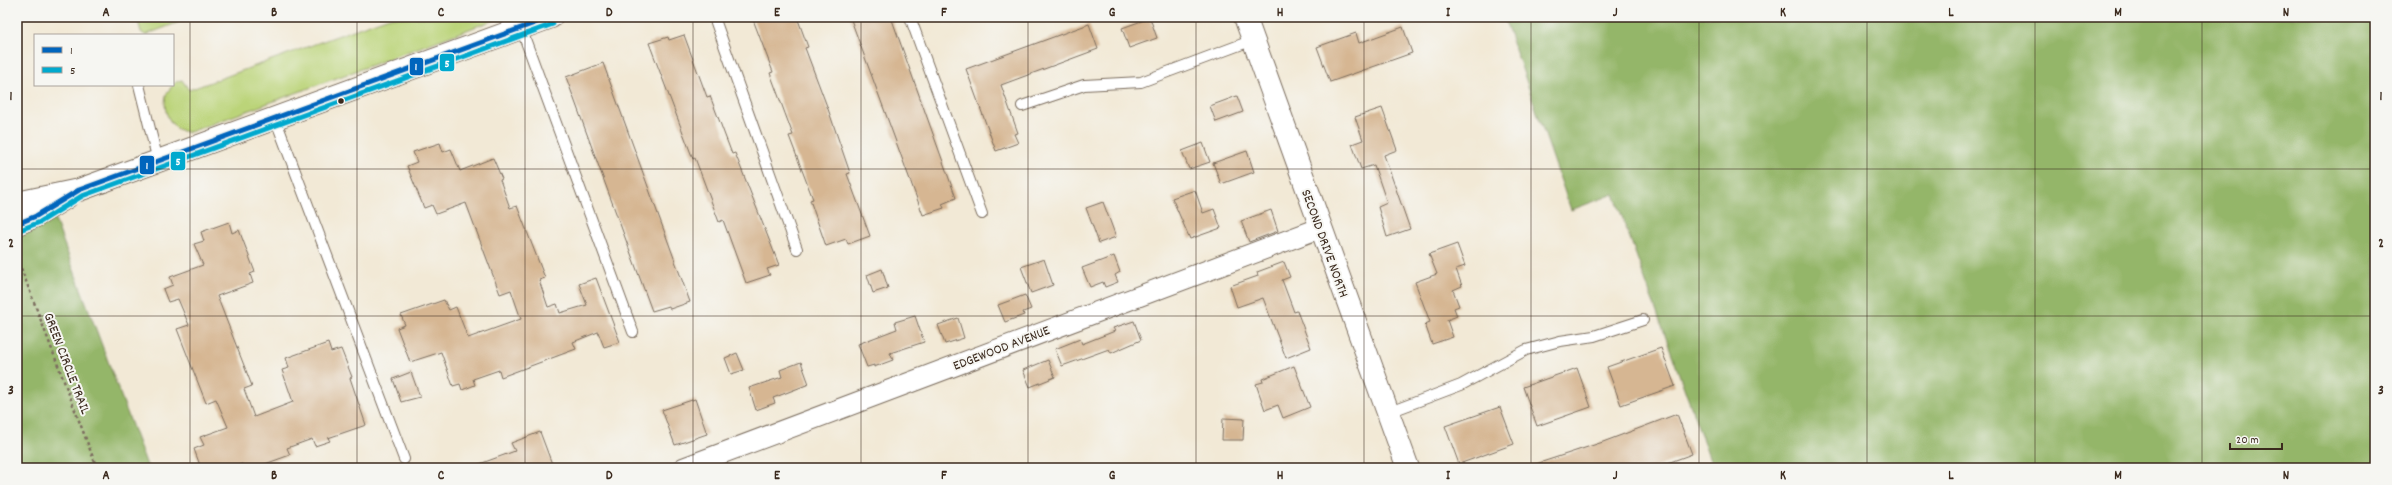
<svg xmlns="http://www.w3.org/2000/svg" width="2392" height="485" viewBox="0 0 2392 485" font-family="Dekko,sans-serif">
  <rect width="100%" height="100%" fill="#f6f6f2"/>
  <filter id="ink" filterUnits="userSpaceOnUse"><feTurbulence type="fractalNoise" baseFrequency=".025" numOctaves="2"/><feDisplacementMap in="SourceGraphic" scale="8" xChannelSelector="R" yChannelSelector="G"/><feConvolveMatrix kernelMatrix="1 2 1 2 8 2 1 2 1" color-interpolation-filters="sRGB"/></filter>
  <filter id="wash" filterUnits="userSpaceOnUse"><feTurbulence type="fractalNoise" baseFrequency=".012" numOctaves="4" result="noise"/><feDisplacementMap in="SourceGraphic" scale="16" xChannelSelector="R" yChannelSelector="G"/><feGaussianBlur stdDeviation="0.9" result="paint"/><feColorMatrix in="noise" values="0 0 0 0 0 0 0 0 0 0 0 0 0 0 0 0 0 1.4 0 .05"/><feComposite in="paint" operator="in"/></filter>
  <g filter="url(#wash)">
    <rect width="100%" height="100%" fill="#f2e9d6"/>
    <!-- green -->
    <g fill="#bbd479" stroke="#7b7f4c">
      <polygon points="137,17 189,17 190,18 145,35 141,32"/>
      <path d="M389 17H502L190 132C172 133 162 112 166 96 167 91 173 85 177 81L182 80 189 90Z"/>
    </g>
    <!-- forest -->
    <g fill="#94b669" stroke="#687044">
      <polygon points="1504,17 2375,17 2375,468 1713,468 1614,194 1571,210"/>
      <polygon points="54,217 148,468 17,468 17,233"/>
    </g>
    <g id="blocks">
      <!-- building -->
      <g fill="#d6b692">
        <polygon points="752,17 797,17 808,47 805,48 828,109 850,173 847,174 870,236 848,244 846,239 826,246 810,200 813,199 789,136 793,135 770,73 773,72"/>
        <polygon points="850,17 891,17 956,198 942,204 944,208 923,215"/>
        <polygon points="1150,18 1157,38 1129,48 1122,28"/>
        <polygon points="1089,24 1098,49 1001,85 1018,133 1014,134 1018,143 996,151 966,69"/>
        <polygon points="1403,27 1412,53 1330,82 1317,47 1356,33 1359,43"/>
        <polygon points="684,35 707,97 710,96 732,154 735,153 779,265 767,269 770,275 746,283 723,220 719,222 695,158 693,159 649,43 668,37 669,40"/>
        <polygon points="603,63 690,302 670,309 669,306 652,311 566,77"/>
        <polygon points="1237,96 1243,112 1216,122 1210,106"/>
        <polygon points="1382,108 1397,150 1384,155 1410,229 1387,237 1378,207 1387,203 1374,165 1361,169 1352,144 1363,140 1355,117"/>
        <polygon points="440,143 443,152 451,149 460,171 493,158 502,179 500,180 510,208 517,206 545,278 539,280 548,307 557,304 560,313 587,305 579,284 596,278 620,342 604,347 598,332 573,342 576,349 501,377 499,370 473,379 475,385 462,390 460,384 453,386 441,352 410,362 397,328 405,325 401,315 444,300 449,310 456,307 468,338 521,319 511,290 500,294 466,203 436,214 432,205 424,208 407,166 417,162 413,152"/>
        <polygon points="1203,143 1210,162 1189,169 1182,151"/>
        <polygon points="1247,151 1254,172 1221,184 1213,163"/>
        <polygon points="1195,190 1203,213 1214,209 1221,228 1190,239 1172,198"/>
        <polygon points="1103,202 1116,237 1099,243 1086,208"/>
        <polygon points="1271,210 1278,231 1249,242 1241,221"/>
        <polygon points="229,222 232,233 239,230 255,272 250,274 253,283 217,296 252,386 244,389 254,417 293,402 282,370 289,368 286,358 328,343 331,352 341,349 352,377 350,378 366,425 328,438 330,441 315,446 312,439 287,448 290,455 254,468 244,468 242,464 231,468 201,468 194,449 204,445 200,437 228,427 216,399 206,403 177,329 189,325 178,299 168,302 163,289 173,285 170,277 203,265 194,244 204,241 201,232"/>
        <polygon points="1457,244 1465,266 1456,269 1462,286 1453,290 1459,306 1454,308 1457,316 1447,320 1453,337 1432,344 1425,324 1430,322 1415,282 1437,274 1429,254"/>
        <polygon points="1114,256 1120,272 1115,275 1118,282 1105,287 1103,282 1090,287 1082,268"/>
        <polygon points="1044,259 1053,285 1031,293 1021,267"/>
        <polygon points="1284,262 1290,277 1282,280 1294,312 1297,311 1311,348 1286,358 1263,298 1237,307 1230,286 1258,276 1257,272"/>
        <polygon points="882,269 888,288 873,293 867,275"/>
        <polygon points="1025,295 1031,309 1023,312 1024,315 1005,322 998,305"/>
        <polygon points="915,316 924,342 890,353 893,360 874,367 874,365 867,367 858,344 897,329 895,322"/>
        <polygon points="958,318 964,338 945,344 938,325"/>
        <polygon points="1134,321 1141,340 1111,353 1109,349 1062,366 1055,349 1080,339 1082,344 1115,331 1113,328"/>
        <polygon points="1661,348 1675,386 1621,405 1607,367"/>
        <polygon points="737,353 744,370 731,374 725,358"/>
        <polygon points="1048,360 1055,377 1030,387 1023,370"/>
        <polygon points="801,362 809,384 773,398 775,403 756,410 749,388 782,377 780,370"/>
        <polygon points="1294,366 1310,407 1283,418 1278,405 1265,410 1256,384 1263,382 1262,379"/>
        <polygon points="1577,368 1591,407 1537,426 1523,387"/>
        <polygon points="411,372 420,397 401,402 393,379"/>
        <polygon points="695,399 707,434 675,445 662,410"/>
        <polygon points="1500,407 1514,444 1459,464 1445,426"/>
        <polygon points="1677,414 1692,454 1654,468 1530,468 1530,466 1603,442"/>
        <polygon points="1223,418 1244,419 1243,440 1222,440"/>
        <polygon points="540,432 552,464 541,468 474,468 474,466 515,451 511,443"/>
      </g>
    </g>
  </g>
  <g filter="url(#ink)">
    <use href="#blocks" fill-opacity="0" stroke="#7b6d5e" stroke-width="1"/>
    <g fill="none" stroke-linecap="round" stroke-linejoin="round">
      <defs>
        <g id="lane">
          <polyline points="714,17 797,249"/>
          <polyline points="910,17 982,214"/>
          <polyline points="521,28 633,332"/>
          <polyline points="139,85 158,161"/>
          <polyline points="1022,106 1084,85 1141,82 1253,40"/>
          <polyline points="275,118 404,459"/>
          <polyline points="1387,413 1461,385 1526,350 1560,341 1594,336 1643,320"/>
        </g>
        <polyline id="street" points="683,468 1320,228"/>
        <g id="secondary">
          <polyline points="1245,17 1408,468"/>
          <polyline points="17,203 79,190 551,17"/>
          <polyline points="17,224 36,216 67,197"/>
        </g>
      </defs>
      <!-- lane casing -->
      <use href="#lane" stroke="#7b6d5e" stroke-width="12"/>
      <!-- street casing -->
      <use href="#street" stroke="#7b6d5e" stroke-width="22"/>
      <!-- secondary casing -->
      <use href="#secondary" stroke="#7b6d5e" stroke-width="24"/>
      <!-- path -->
      <g stroke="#7b6d5e" stroke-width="2.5" stroke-dasharray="3 3" stroke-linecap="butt">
        <polyline points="17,264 21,268 97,468"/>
        <polyline points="17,270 21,268"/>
      </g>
      <!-- lane -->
      <use href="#lane" stroke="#fff" stroke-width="10"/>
      <!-- street -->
      <use href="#street" stroke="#fff" stroke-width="20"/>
      <!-- secondary -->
      <use href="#secondary" stroke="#fff" stroke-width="22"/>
      <defs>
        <polyline id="bus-1" points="17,224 36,216 79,190 551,17"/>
        <polyline id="bus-2" points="20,230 40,222 82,196 553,24"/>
      </defs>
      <!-- bus-1 casing -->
      <use href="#bus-1" stroke="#f6f6f2" stroke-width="8"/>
      <!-- bus-2 casing -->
      <use href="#bus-2" stroke="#f6f6f2" stroke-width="8"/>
      <!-- bus-1 -->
      <use href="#bus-1" stroke="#0065bd" stroke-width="5"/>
      <!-- bus-2 -->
      <use href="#bus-2" stroke="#00a9ce" stroke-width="5"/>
    </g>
  </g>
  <!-- grid -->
  <path fill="none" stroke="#3b2a1e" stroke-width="1" stroke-opacity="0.55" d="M190 17V468M357 17V468M525 17V468M693 17V468M861 17V468M1028 17V468M1196 17V468M1364 17V468M1531 17V468M1699 17V468M1867 17V468M2035 17V468M2202 17V468M17 169H2375M17 316H2375"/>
  <!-- markers -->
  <circle fill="#3b2a1e" stroke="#f6f6f2" stroke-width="1.5" cx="341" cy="101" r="3.5"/>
  <g text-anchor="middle" stroke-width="4" stroke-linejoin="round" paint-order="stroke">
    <!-- street labels -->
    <g font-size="14" fill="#3b2a1e" stroke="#f6f6f2">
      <text transform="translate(1326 243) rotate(70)" y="5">SECOND DRIVE NORTH</text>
      <text transform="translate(1001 347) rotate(-21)" y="5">EDGEWOOD AVENUE</text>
      <text transform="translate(68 363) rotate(69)" y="5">GREEN CIRCLE TRAIL</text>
    </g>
  </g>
  <g stroke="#f6f6f2" stroke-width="1.5">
    <rect x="439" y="53" width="16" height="19" rx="4" fill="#00a9ce"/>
    <rect x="409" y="57" width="15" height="19" rx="4" fill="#0065bd"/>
    <rect x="170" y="151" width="16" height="20" rx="4" fill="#00a9ce"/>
    <rect x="139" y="155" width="16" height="20" rx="4" fill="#0065bd"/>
  </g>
  <g font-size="11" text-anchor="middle" font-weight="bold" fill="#fff">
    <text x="447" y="67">5</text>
    <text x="416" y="70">1</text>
    <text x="178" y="165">5</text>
    <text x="147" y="169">1</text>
  </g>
  <!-- margin -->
  <rect width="2392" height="485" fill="none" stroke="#f6f6f2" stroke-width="44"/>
  <!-- legend -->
  <rect x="34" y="34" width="140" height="52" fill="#f6f6f2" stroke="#aba49d"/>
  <rect x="42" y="47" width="20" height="6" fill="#0065bd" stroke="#aba49d"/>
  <text x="70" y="54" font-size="12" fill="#3b2a1e">1</text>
  <rect x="42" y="67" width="20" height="6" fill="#00a9ce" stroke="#aba49d"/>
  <text x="70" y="74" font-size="12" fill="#3b2a1e">5</text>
  <!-- scale -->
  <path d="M2230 443v6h52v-6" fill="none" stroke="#3b2a1e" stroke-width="2"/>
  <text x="2236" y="443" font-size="12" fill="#3b2a1e" stroke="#f6f6f2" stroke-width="3" paint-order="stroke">20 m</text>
  <rect x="22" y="22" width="2348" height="441" fill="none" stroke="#3b2a1e" stroke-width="1.5"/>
  <g font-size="13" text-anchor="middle" font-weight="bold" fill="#3b2a1e">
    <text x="106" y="16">A</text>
    <text x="274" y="16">B</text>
    <text x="441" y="16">C</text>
    <text x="609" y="16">D</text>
    <text x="777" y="16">E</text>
    <text x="944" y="16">F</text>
    <text x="1112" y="16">G</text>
    <text x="1280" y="16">H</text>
    <text x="1448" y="16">I</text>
    <text x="1615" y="16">J</text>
    <text x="1783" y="16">K</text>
    <text x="1951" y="16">L</text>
    <text x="2118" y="16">M</text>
    <text x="2286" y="16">N</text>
    <text x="11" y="100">1</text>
    <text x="2381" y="100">1</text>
    <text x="11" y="247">2</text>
    <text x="2381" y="247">2</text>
    <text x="11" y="394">3</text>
    <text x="2381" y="394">3</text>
    <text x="106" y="479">A</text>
    <text x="274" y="479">B</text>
    <text x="441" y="479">C</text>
    <text x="609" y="479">D</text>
    <text x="777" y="479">E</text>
    <text x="944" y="479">F</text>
    <text x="1112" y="479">G</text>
    <text x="1280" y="479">H</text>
    <text x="1448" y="479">I</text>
    <text x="1615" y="479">J</text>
    <text x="1783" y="479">K</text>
    <text x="1951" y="479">L</text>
    <text x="2118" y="479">M</text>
    <text x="2286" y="479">N</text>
  </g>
</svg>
